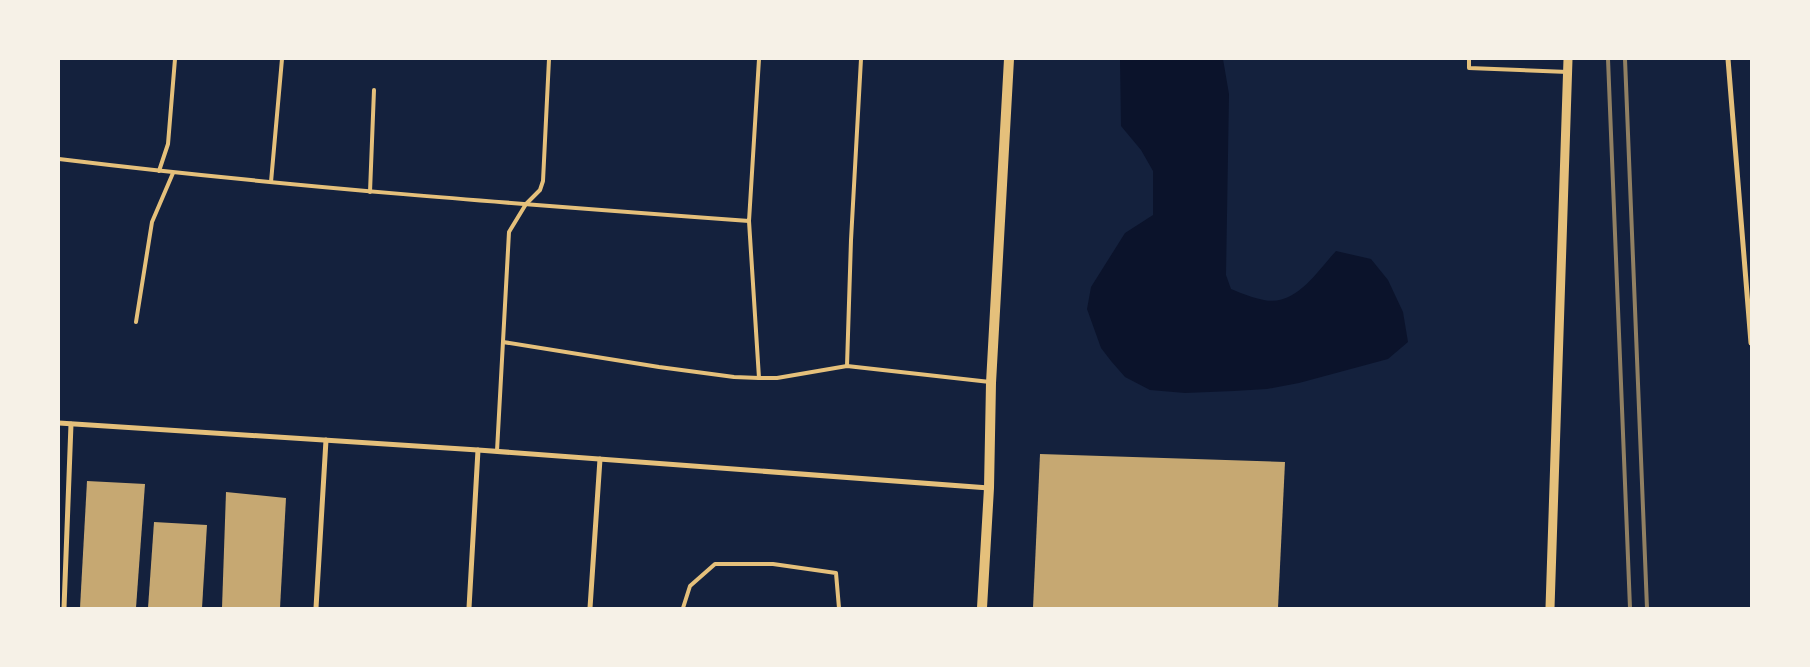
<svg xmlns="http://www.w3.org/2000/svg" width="1810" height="667" viewBox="0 0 1810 667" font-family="'Roboto Condensed',sans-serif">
  <rect width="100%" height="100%" fill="#14213d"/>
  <!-- water -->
  <path fill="#0b132b" d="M1120 59H1223L1229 94 1226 275 1231 289C1241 293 1253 298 1264 300 1296 307 1318 270 1336 251L1371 259 1388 280 1403 312 1408 342 1388 359 1299 383 1267 389 1234 391 1185 393 1150 390 1125 377 1111 361 1101 348 1087 309 1091 287 1125 233 1153 215V171L1141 150 1121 126Z"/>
  <!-- building -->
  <g fill="#c6a872">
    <polygon points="1040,454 1285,462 1278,608 1033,608"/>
    <polygon points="87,481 145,484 136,608 80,608"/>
    <polygon points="226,492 286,498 280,608 222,608"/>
    <polygon points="154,522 207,525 202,608 148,608"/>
  </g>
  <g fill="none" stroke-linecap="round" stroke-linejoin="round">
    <!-- service -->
    <g stroke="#e5c07b" stroke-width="4">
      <polyline points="1469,59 1469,68 1568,72"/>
      <path d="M59 159C288 187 518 204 749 221L759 59"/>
      <polyline points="159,171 168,144 175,59"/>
      <polyline points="271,182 282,59"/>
      <polyline points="370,192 374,90"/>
      <polyline points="749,221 759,378 777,378 847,366 990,382"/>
      <polyline points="136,322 152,222 173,173"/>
      <polyline points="503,342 659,367 734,377 759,378"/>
      <polyline points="847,366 851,240 861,59"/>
      <polyline points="497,451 509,232 526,204 540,190 543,181 549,59"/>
      <polyline points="683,608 690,586 715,564 773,564 836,573 839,608"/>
    </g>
    <!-- minor -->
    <g stroke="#e5c07b" stroke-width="5">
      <polyline points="1728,59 1751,343"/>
      <polyline points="59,423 478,450 989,488"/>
      <polyline points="64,608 71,424"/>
      <polyline points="316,608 326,440"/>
      <polyline points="469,608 478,450"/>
      <polyline points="590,608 600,459"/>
    </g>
    <!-- tertiary -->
    <polyline stroke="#e5c07b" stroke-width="9" points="1550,608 1568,59"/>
    <!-- secondary -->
    <polyline stroke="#e5c07b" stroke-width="10" points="982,608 989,488 991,383 1009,59"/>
    <!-- rail -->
    <g stroke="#918062" stroke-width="4">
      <polyline points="1608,59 1630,608"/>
      <polyline points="1625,59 1647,608"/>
    </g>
  </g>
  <!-- border -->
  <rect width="1810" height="667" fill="none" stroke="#f6f1e7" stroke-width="120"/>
</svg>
